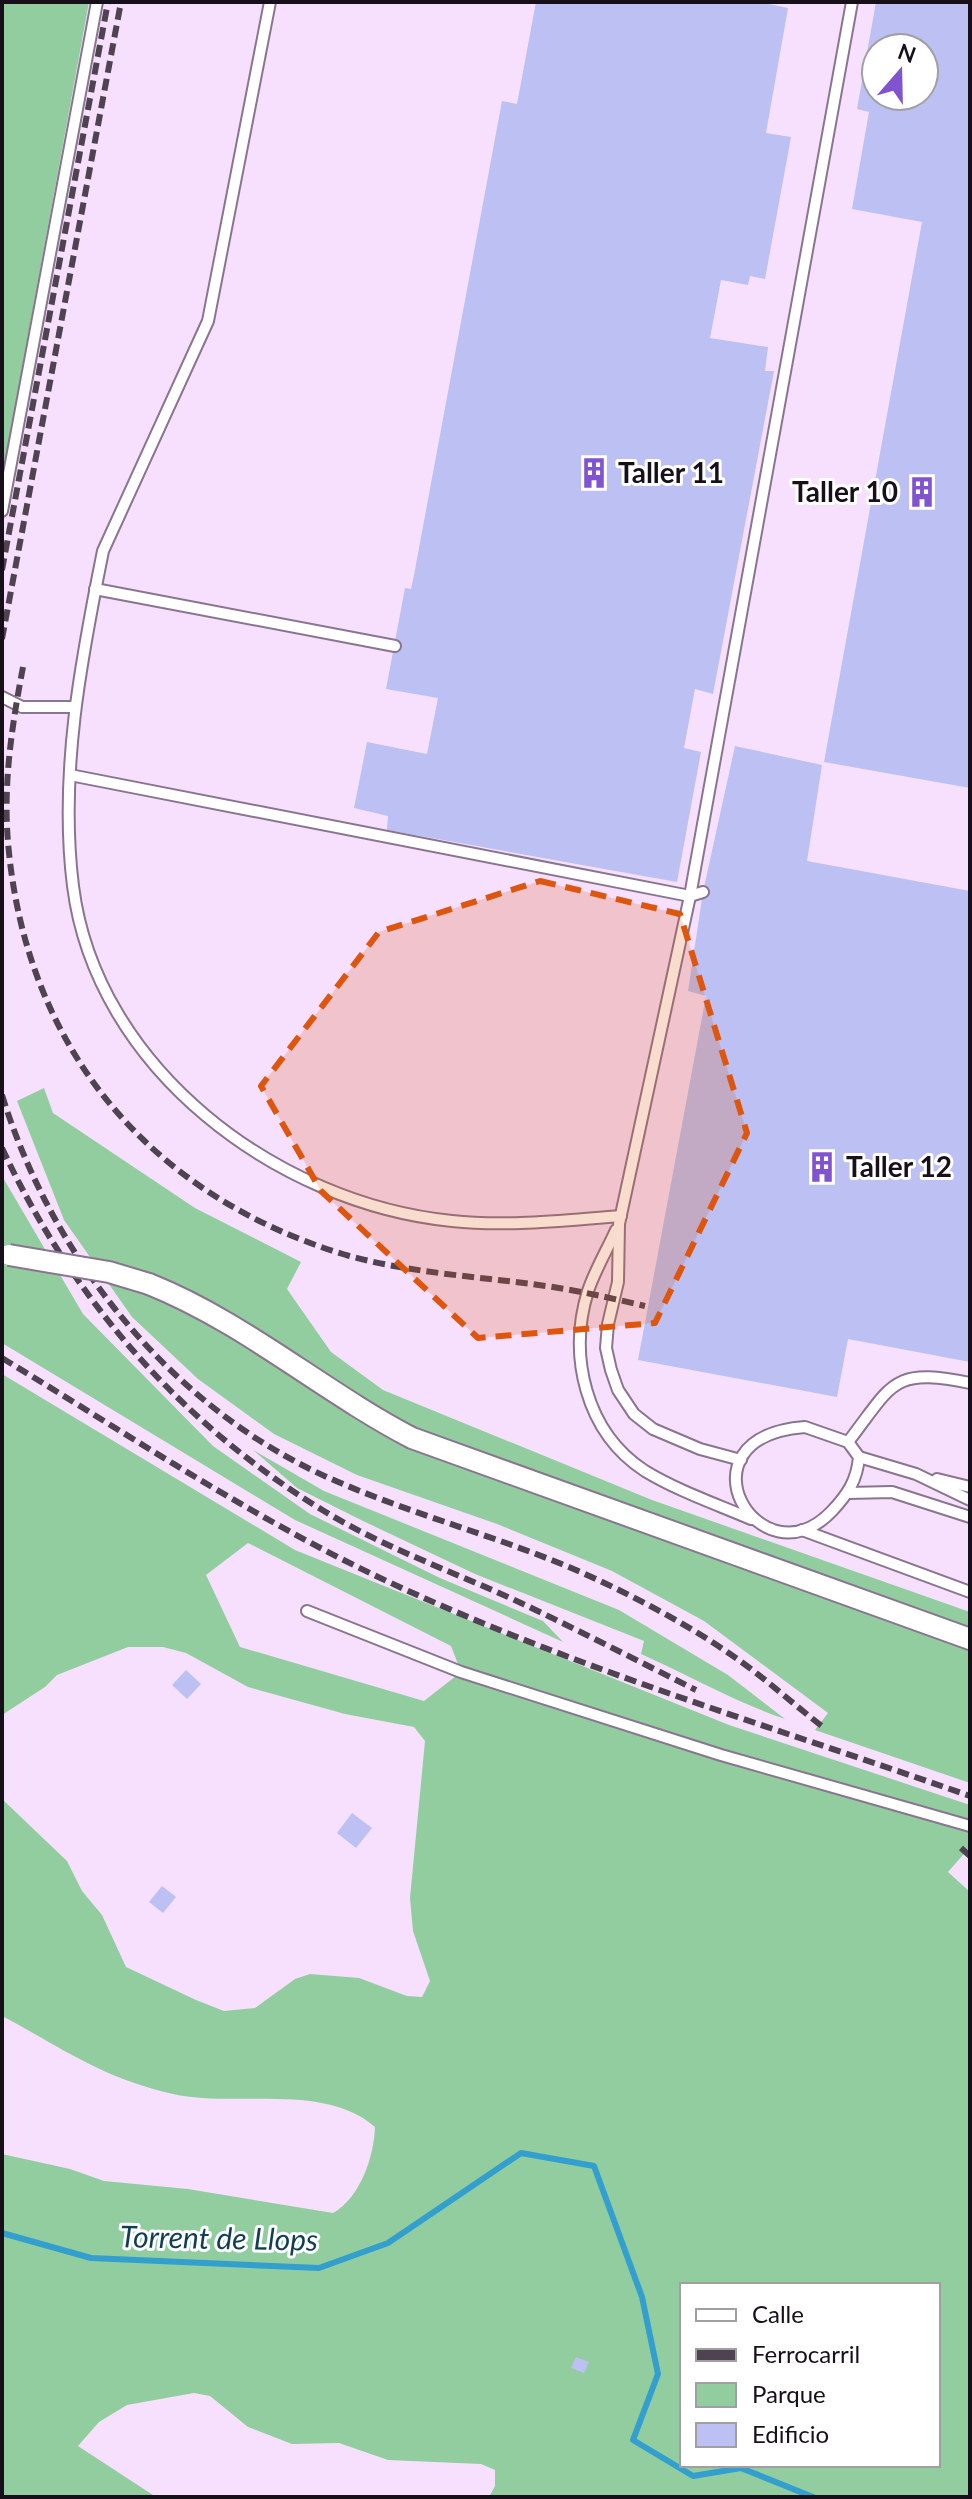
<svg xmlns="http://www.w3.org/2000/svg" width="972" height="2499" viewBox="0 0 972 2499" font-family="Lato,sans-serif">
  <rect width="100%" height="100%" fill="#f7e0fd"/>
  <!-- green -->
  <g fill="#92cd9f" fill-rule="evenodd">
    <polygon points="2,2 89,2 2,478"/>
    <polygon points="44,1088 53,1113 195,1208 301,1262 287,1289 331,1352 383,1390 652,1500 970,1612 970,1783 815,1730 828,1713 704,1621 612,1571 497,1524 357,1475 274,1434 198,1379 132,1317 64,1220 17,1101"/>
    <polygon points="2,1176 83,1314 213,1446 310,1514 440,1578 543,1621 563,1642 295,1520 2,1343"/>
    <path d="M2 1374 295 1550 729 1725 970 1805V1847L948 1872 970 1892V2497H489L495 2486V2470L481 2464 388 2460 339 2443 292 2444 248 2427 210 2396 194 2393 127 2405 99 2422 78 2446 156 2497H2V2154L70 2169 104 2181 188 2189 333 2213C360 2198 374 2157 375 2127 324 2082 235 2108 173 2094 102 2078 64 2049 2 2016V1799L67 1861 82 1891 102 1915 126 1967 196 2000 224 2011 255 2008 295 1979 310 1974 359 1978 407 1996 422 1997 430 1981 413 1931 410 1898 425 1741 414 1727 345 1714 248 1687 186 1653 163 1647H128L57 1675 45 1687 2 1715ZM248 1543 451 1646 461 1672 424 1701 240 1647 206 1575ZM682 2285H938V2465H682Z"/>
    <path d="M253 1450 324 1491 619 1610 728 1675 785 1719C735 1702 690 1676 641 1654L644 1641 475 1574 363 1521 297 1488Z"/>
  </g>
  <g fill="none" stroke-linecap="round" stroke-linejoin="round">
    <!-- stream -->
    <polyline stroke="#329fce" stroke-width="6" points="2,2233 91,2258 319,2268 388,2243 521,2153 594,2166 642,2297 658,2374 633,2440 693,2476 741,2468 813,2497"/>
  </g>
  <!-- building -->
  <g fill="#bcc0f3" fill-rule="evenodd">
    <polygon points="536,2 760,2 788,8 766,133 791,137 765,279 750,276 748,285 721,280 710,338 768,347 765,371 774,371 713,694 695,689 684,748 701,752 677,882 387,830 388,816 354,808 367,742 427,754 438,698 386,689 405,588 411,589 414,575 502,101 517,104"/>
    <path d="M876 2H970V788L824 762 922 222 852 209 869 112 857 109ZM876 48H924V96H876Z"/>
    <polygon points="735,746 822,765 807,861 970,891 970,1362 848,1339 837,1397 638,1360 706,996 688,991 703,892"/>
    <polygon points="186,1670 201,1684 187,1699 172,1685"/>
    <polygon points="352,1813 372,1828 356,1848 337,1833"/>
    <polygon points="162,1886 176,1897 163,1913 149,1902"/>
    <polygon points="576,2357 589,2362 584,2373 571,2368"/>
  </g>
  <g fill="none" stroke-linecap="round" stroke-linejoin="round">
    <defs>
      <g id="lane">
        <path d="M270 2 208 321 103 551C81 660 59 774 73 886 96 1069 278 1204 452 1221 508 1227 565 1220 621 1216"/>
        <polyline points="2,511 97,2"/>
        <polyline points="95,589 395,646"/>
        <polyline points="2,697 22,707 75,707"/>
        <polyline points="70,775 690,896 703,892"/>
        <path d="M616 1230C607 1250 595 1270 588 1291 568 1355 585 1432 645 1471 678 1491 716 1504 751 1519"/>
        <path d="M805 1427 848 1442 859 1457C857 1480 848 1494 832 1511 759 1587 672 1437 805 1427Z"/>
        <path d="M848 1442C893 1384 891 1367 970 1383"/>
        <polyline points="859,1457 916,1474 970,1500"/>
        <polyline points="741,1460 700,1449 653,1429 634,1414 618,1390 611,1370 606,1348 608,1324 618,1282 619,1224 690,896 852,2"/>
        <polyline points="937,1479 970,1487"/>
        <polyline points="848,1493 892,1492 970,1517"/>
        <polyline points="802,1530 970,1592"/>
        <polyline points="307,1611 461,1672 721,1755 970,1826"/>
      </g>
      <path id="street" d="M149 1284C244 1322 322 1391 412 1438L970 1639"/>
    </defs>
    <!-- lane casing -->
    <use href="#lane" stroke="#89758f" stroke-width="14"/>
    <!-- street casing -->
    <use href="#street" stroke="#89758f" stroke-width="24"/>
    <!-- lane -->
    <use href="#lane" stroke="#fff" stroke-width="10"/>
    <!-- street -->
    <use href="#street" stroke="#fff" stroke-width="20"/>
    <!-- rail -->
    <g stroke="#4f4352" stroke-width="6" stroke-dasharray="12 6" stroke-linecap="butt">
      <polyline points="2,570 108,2"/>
      <polyline points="2,639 121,2"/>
      <path d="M23 667C12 725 3 783 8 842 25 1047 149 1196 346 1255 406 1272 470 1276 532 1284 570 1289 607 1297 645 1306"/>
      <path d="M2 1095C53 1260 174 1412 336 1481 421 1518 512 1540 596 1579 643 1601 690 1626 733 1656 764 1677 793 1704 823 1727"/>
      <path d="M2 1148C72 1299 181 1424 324 1511 386 1549 455 1572 521 1603 580 1631 638 1661 696 1690"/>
      <path d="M2 1358C124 1432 245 1513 374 1575 565 1666 771 1726 970 1796"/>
      <polyline points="961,1848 970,1856"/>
    </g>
    <defs>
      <polyline id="street-bridge" points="9,1255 109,1272 149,1284"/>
    </defs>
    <!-- street-bridge casing -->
    <use href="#street-bridge" stroke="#89758f" stroke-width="24" stroke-linecap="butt"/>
    <!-- street-bridge -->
    <use href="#street-bridge" stroke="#fff" stroke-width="20"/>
  </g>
  <!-- marked area -->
  <path fill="#de550d" fill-opacity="0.2" stroke="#de550d" stroke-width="6" stroke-dasharray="16 10" stroke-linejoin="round" d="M540 881 680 914 747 1133 655 1323 478 1338 321 1191 261 1086 379 932Z"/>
  <!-- icons -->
  <defs>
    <symbol id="building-bare" viewBox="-9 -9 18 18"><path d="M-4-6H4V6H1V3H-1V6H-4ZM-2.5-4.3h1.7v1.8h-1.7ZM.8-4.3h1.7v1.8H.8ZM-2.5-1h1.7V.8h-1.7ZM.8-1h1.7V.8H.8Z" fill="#7f54ce" stroke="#fff" stroke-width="2.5" paint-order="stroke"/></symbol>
  </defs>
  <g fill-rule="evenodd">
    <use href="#building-bare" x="572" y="451" width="44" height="44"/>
    <use href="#building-bare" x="900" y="470" width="44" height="44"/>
    <use href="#building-bare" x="800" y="1145" width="44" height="44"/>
  </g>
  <g text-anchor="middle" stroke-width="6" stroke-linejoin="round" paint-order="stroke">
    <!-- poi labels -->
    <g font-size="28" font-weight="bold" fill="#170f19" stroke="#fff" text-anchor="start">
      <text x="618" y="483">Taller 11</text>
      <text x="898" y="502" text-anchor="end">Taller 10</text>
      <text x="846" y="1177">Taller 12</text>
    </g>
    <!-- water labels -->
    <g font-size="30" font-style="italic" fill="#113e52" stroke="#fff">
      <text transform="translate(219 2239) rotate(1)" y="10">Torrent de Llops</text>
    </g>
  </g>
  <!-- border -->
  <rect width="972" height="2499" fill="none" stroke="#170f19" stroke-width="8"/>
  <!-- legend -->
  <rect x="680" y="2283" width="260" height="184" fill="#ffffff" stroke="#a29fa3" stroke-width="2"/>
  <rect x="696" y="2309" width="40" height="12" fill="#ffffff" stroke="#a29fa3" stroke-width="2"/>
  <text x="752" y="2323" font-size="24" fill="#170f19">Calle</text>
  <rect x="696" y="2349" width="40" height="12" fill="#4f4352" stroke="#a29fa3" stroke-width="2"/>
  <text x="752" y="2363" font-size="24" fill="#170f19">Ferrocarril</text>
  <rect x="696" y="2383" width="40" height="24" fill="#92cd9f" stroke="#a29fa3" stroke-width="2"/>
  <text x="752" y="2403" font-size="24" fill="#170f19">Parque</text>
  <rect x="696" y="2423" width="40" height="24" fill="#bcc0f3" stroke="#a29fa3" stroke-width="2"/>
  <text x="752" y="2443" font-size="24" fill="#170f19">Edificio</text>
  <!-- north arrow -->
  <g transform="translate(900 72) rotate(20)"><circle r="38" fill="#ffffff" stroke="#a29fa3" stroke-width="2"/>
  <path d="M0-6L14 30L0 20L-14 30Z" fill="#7f54ce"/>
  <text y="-12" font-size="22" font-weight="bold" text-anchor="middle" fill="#170f19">N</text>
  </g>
</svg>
